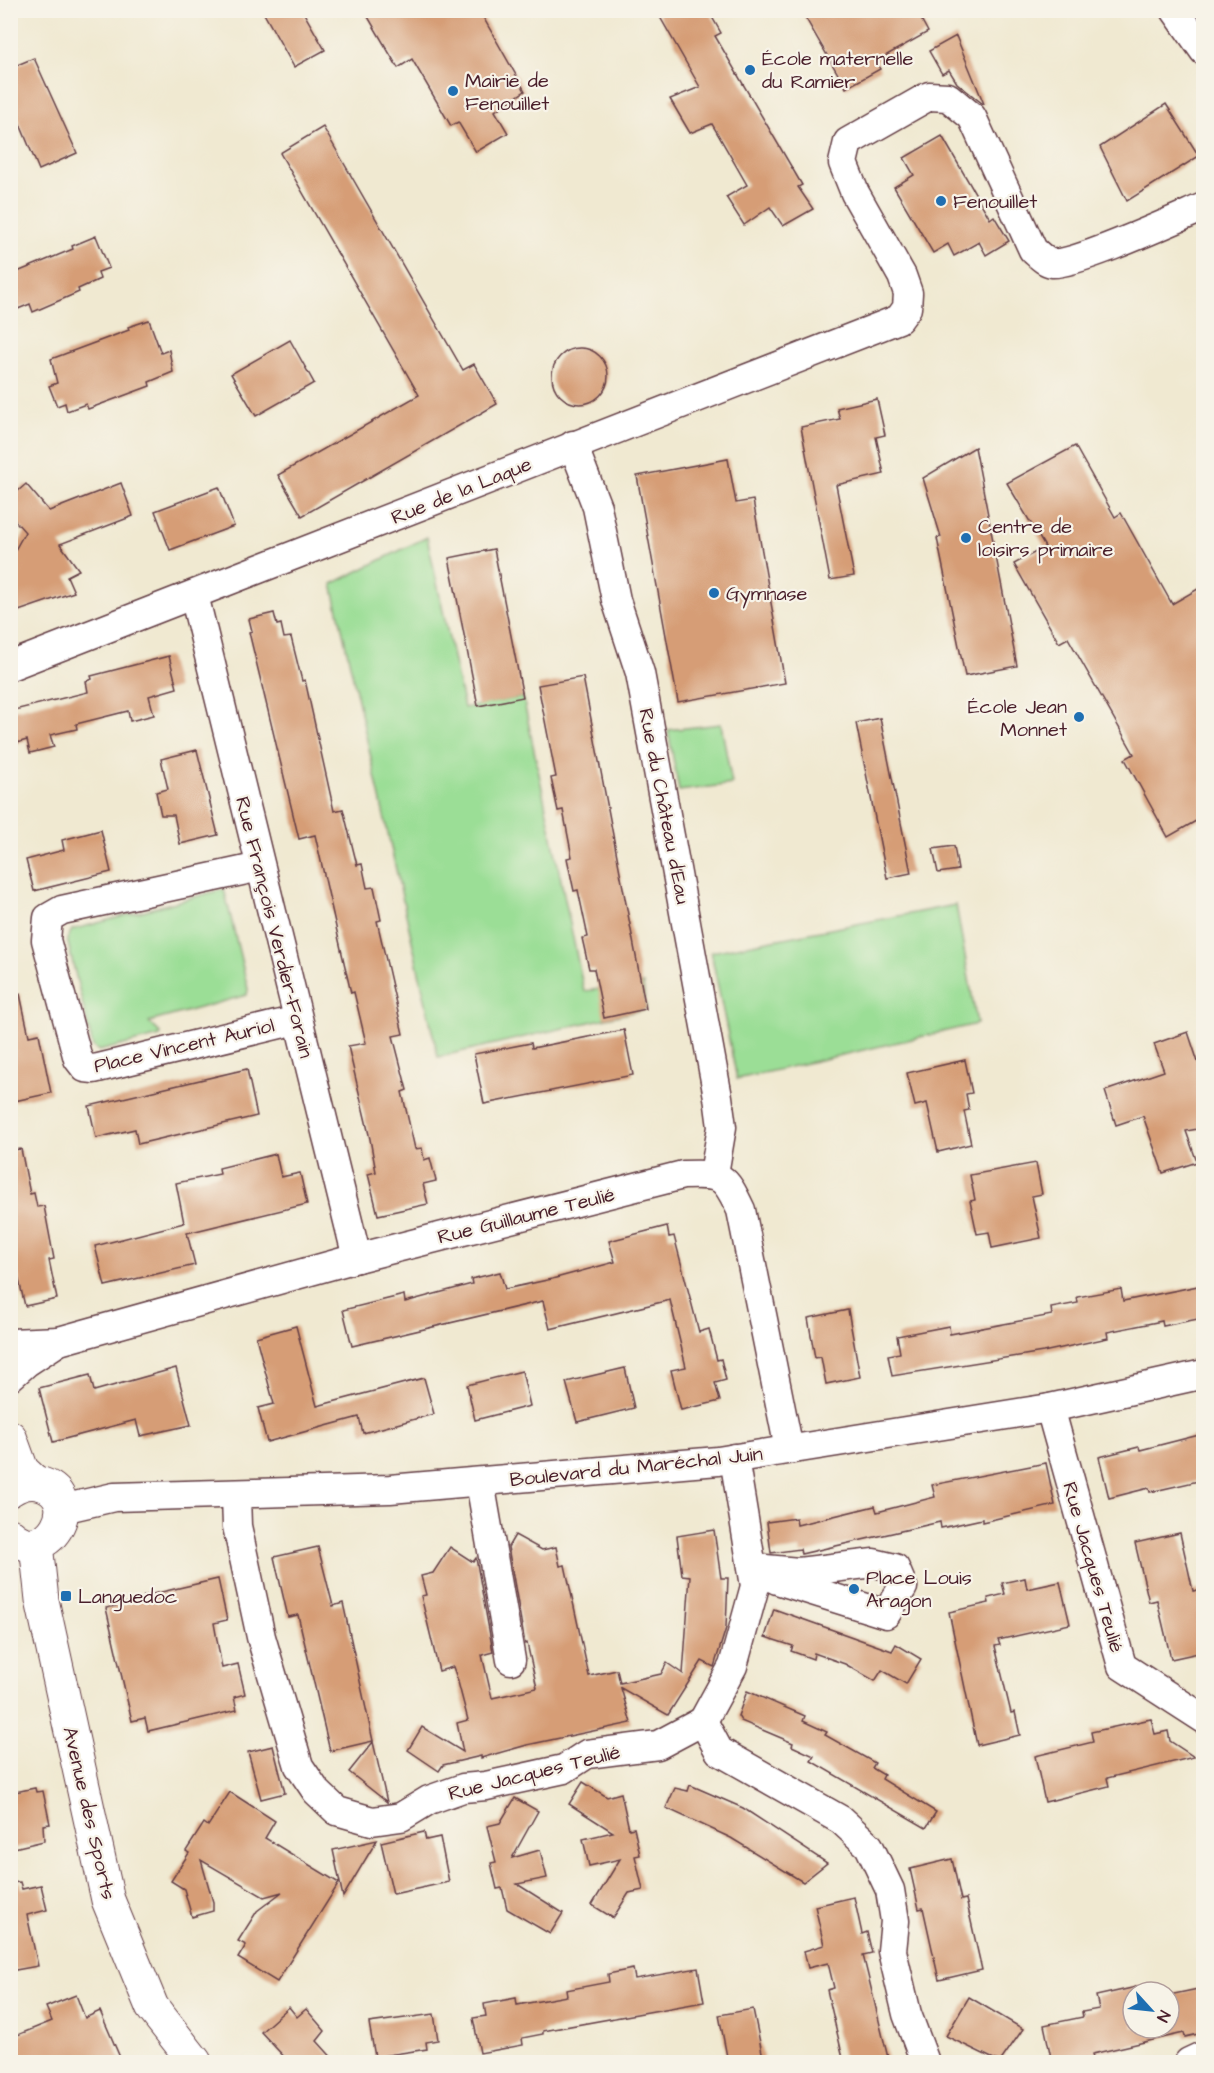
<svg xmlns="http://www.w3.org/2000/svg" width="1214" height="2073" viewBox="0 0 1214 2073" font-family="'Architects Daughter',sans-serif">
  <rect width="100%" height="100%" fill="#f7f3e8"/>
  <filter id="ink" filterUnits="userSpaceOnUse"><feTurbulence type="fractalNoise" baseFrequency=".0167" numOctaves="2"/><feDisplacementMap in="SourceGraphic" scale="12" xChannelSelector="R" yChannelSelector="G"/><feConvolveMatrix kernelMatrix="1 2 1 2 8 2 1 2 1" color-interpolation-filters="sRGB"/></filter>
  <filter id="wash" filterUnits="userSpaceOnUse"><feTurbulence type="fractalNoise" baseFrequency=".008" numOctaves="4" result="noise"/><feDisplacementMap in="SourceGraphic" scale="24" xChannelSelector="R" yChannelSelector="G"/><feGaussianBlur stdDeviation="1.35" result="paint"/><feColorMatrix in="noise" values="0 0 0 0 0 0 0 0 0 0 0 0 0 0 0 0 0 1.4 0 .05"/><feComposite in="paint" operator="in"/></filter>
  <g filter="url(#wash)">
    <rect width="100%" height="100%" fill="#f0e9d1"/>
    <!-- green -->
    <g fill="#9bde96" stroke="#727e60" stroke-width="1.5">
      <polygon points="427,537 464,708 523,697 584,991 643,984 646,1009 438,1057 332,584"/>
      <polygon points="721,724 732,784 679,791 668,730"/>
      <polygon points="224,889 248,989 247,995 149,1022 161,1034 160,1036 99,1051 93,1047 67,939 72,930"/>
      <polygon points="956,905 977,1024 737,1079 711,952"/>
    </g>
    <g id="blocks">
      <!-- building -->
      <g fill="#d69d76">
        <polygon points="262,10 302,10 325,50 294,67"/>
        <polygon points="364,10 479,10 525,91 495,111 508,133 476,152 458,122 451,126 412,59 398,68"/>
        <polygon points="656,10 708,10 721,33 715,36 802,185 798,187 813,209 783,226 770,207 744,225 726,197 747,185 712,124 690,133 670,99 700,87"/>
        <polygon points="801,10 916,10 928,32 876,61 880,69 846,88"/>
        <polygon points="956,36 984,104 983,104 957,83 949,70 942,74 929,51"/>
        <polygon points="34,58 77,153 39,170 17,117 10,120 10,68"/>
        <polygon points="1166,104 1199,156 1127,201 1100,147"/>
        <polygon points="323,127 463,370 474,364 497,404 302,516 278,475 419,395 280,153"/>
        <polygon points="942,136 990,219 994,216 1009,241 986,255 979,242 954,256 948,244 933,253 894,187 914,175 904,158"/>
        <polygon points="96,236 109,268 98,272 100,279 78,289 79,292 33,312 30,304 18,309 10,291 10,275 73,249 72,246"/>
        <polygon points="149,320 161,353 169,350 173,372 149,382 150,386 88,409 86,404 67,411 65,403 57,406 49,386 57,383 51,359 129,330 128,327"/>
        <polygon points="290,340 314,383 256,416 231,374"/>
        <circle cx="580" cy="376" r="28"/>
        <polygon points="877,399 885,435 876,437 884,474 836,485 854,576 830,580 801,427 840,419 837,408"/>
        <polygon points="1075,446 1115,517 1121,513 1172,604 1203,586 1203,817 1168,837 1125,759 1134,754 1068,638 1059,643 1014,564 1045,547 1007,483"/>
        <polygon points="975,447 1017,666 965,676 937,538 941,537 923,478"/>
        <polygon points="728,459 736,503 753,500 785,683 678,702 637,476"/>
        <polygon points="121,483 133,516 60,544 79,570 67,576 74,592 10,614 10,559 25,532 10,515 10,498 26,484 49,511"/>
        <polygon points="219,487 234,526 170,550 155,511"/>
        <polygon points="494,549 523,697 478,706 449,558"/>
        <polygon points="274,613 277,625 281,624 284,638 291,637 302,681 305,680 334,811 343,809 357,865 362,864 367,888 374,887 381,920 377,921 403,1034 393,1036 407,1090 402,1092 415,1149 422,1148 424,1160 430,1158 436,1181 423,1184 428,1204 378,1215 368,1174 376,1172 370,1139 348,1046 366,1043 354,992 351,993 315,835 299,839 249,632 252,631 249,619"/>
        <polygon points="169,656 177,688 149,696 154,715 130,721 128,711 76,724 77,729 50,735 54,747 30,753 27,740 10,745 10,711 88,692 86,681 92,679 91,676"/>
        <polygon points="583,677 646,1009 604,1018 594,969 589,969 582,938 588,937 578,890 574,891 567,858 572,857 563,810 558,811 551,778 556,777 538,685"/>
        <polygon points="880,718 911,873 887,878 856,723"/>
        <polygon points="197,750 218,835 180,844 174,815 161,815 156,792 168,789 161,759"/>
        <polygon points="101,830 111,872 34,891 26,860 64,850 62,840"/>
        <polygon points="954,846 958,870 938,873 933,849"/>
        <polygon points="20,994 29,1036 39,1034 51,1093 10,1102 10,995"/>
        <polygon points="624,1030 633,1075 484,1104 474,1054 531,1043 532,1048"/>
        <polygon points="1188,1032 1199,1065 1203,1064 1203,1128 1186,1131 1197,1162 1163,1173 1143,1116 1116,1125 1105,1091 1164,1071 1154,1044"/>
        <polygon points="965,1060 972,1093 966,1094 969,1110 964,1111 971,1144 938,1152 927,1103 915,1106 907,1073"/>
        <polygon points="247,1069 257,1116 138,1144 135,1129 96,1138 89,1106"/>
        <polygon points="21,1149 30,1194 34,1193 37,1207 44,1206 54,1259 49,1260 57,1299 25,1306 10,1241 10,1150"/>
        <polygon points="276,1154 281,1177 300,1173 307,1204 187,1233 195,1265 105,1286 95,1246 184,1223 176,1183 220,1174 219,1168"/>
        <polygon points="1036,1163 1042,1194 1032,1196 1041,1238 992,1248 989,1232 977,1234 970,1201 975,1200 970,1175"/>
        <polygon points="667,1226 669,1237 674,1236 699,1332 709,1329 717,1360 721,1359 726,1380 715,1383 720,1401 681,1410 671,1370 686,1367 670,1300 550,1329 543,1301 352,1346 343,1310 404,1295 405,1302 472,1284 471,1279 500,1272 505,1289 552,1279 615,1262 609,1241"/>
        <polygon points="1203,1285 1203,1318 1163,1326 1162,1321 1107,1332 1108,1338 1043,1352 892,1376 888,1355 900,1353 897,1336 949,1326 950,1334 1052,1315 1051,1308 1078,1303 1077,1297 1121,1289 1123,1301"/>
        <polygon points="848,1310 860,1377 826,1384 821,1357 815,1358 808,1318"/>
        <polygon points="296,1326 317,1406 424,1378 434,1414 363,1433 359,1417 267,1442 258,1408 274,1404 256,1337"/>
        <polygon points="176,1368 191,1425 140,1436 136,1420 53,1442 39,1388 90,1375 94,1391"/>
        <polygon points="625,1368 634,1408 577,1422 566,1382"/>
        <polygon points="522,1371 530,1406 475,1420 467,1385"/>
        <polygon points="1203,1434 1203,1480 1150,1492 1149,1488 1109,1498 1099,1457 1139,1447 1140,1450"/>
        <polygon points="1046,1463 1055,1505 982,1522 982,1519 941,1528 940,1522 801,1554 800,1549 771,1553 767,1522 796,1518 797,1525 875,1506 877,1512 935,1497 932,1485"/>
        <polygon points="714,1530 721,1578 728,1578 726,1628 714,1667 702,1661 668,1715 621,1688 631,1723 527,1745 481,1758 481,1756 443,1765 439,1771 408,1750 422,1727 463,1752 457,1723 468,1720 457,1678 453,1667 439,1671 421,1596 426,1595 421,1576 433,1573 450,1547 473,1562 476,1558 493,1652 482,1655 492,1698 537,1688 527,1643 525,1644 508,1547 515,1535 542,1550 556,1547 560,1566 565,1565 589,1676 617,1670 620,1683 661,1674 667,1663 683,1674 690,1576 682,1575 677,1536"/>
        <polygon points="1180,1533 1193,1591 1203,1589 1203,1652 1171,1659 1157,1600 1149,1602 1135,1543"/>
        <polygon points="318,1547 333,1606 343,1603 373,1741 330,1751 298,1615 288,1617 274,1557"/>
        <polygon points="1025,1578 1027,1589 1060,1582 1070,1624 998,1640 1000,1645 995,1646 1011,1713 1015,1712 1020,1735 977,1745 949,1612 989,1603 988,1598 1005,1594 1002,1583"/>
        <polygon points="218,1579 227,1620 214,1623 222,1668 238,1664 245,1694 234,1697 237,1710 148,1731 145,1718 132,1721 106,1608 145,1599 144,1596"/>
        <polygon points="774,1609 892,1651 896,1644 921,1659 906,1684 882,1670 875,1681 845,1664 814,1653 813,1659 791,1651 793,1646 765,1637"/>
        <polygon points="747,1691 805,1716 803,1721 827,1732 825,1735 875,1763 872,1768 884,1775 882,1779 936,1812 926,1828 811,1761 814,1756 792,1746 793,1743 741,1721 738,1716"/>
        <polygon points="1151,1719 1155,1734 1168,1731 1170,1741 1194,1757 1107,1778 1109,1786 1045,1802 1035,1756 1093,1742 1091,1732"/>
        <polygon points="373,1742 387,1802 349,1772"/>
        <polygon points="273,1746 285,1793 261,1799 248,1752"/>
        <polygon points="583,1782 607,1797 621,1793 629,1829 634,1828 640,1855 635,1856 643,1890 629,1893 613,1918 592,1905 620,1859 589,1866 583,1839 613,1832 569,1804"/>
        <polygon points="690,1785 743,1808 827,1863 803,1882 731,1838 666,1808 675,1788 688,1791"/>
        <polygon points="35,1788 36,1792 43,1791 50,1824 43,1825 44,1841 10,1849 10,1793"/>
        <polygon points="230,1792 275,1821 265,1838 339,1883 277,1982 238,1958 246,1945 238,1941 257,1911 282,1892 264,1897 201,1860 213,1902 213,1911 192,1917 184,1889 171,1881 189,1853 186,1851 204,1823 208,1826"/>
        <polygon points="515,1798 538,1811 512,1858 540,1850 547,1878 517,1884 563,1913 550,1934 507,1909 502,1888 497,1889 491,1863 496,1862 487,1826 500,1823"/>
        <polygon points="424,1832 426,1840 440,1837 449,1882 393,1894 381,1842"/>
        <polygon points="377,1840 343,1897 333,1850"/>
        <polygon points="952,1859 961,1900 966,1899 982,1970 939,1980 923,1908 919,1909 910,1869"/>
        <polygon points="20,1882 22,1889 41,1885 47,1910 27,1915 38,1966 10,1971 10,1883"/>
        <polygon points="854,1897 862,1934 867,1932 872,1953 863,1955 889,2062 844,2062 827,1990 834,1988 828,1963 808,1968 804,1951 824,1945 815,1906"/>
        <polygon points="698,1968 704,2002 543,2031 543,2034 522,2038 523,2045 480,2053 473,2018 486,2016 484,2004 516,1998 517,2005 567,1996 566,1990 609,1982 608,1974 633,1969 635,1979"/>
        <polygon points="1141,1986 1142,1992 1133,1992 1133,2028 1169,2028 1169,1995 1203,1988 1203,2033 1185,2037 1184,2033 1092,2054 1093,2059 1077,2062 1052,2062 1044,2025 1083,2017 1082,2012 1099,2009 1096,1996"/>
        <polygon points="76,1995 85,2018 100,2011 122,2062 10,2062 10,2038 52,2021 46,2007"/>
        <polygon points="969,1997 1023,2029 1000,2062 946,2036"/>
        <polygon points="289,2007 297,2017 306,2009 325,2031 317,2041 336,2062 289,2062 261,2032"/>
        <polygon points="753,2009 764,2062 728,2062 719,2015"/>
        <polygon points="434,2014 438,2040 426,2042 427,2049 375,2057 369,2023"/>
      </g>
    </g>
  </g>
  <g filter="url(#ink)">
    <use href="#blocks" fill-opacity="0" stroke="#633d44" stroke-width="1.5"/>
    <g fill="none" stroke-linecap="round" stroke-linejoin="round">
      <defs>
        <g id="minor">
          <polyline points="1175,10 1204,51"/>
          <polyline points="573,445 597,507 616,600 640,673 718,1097 722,1127 714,1174"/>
          <polyline points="194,595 357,1258"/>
          <path d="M10 666 899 319 907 308 908 293 902 276 855 193 843 163 848 142 929 96 948 97 972 117 1033 250C1039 255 1045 262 1052 263 1073 266 1178 218 1204 207"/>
          <polyline points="260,867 62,910 48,918 46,940 78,1059 85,1068 94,1069 297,1020"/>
          <polyline points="10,1343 59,1341"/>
          <path d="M10 1377 27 1362 59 1341 357 1258 683 1175C722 1174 724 1174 741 1210L789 1449"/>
          <polyline points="1050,1408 1122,1666 1204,1719"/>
          <polyline points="480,1482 511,1660"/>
          <polyline points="236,1496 237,1526 261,1637 299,1766 316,1791 337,1811 372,1821 401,1817 429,1800 463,1788 486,1786 564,1769 587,1754 658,1745 703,1721"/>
          <polyline points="62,1509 114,1497 390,1489 718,1461 1050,1408 1204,1374"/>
          <polygon points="874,1563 895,1568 903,1587 886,1614 777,1580 753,1568 799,1572"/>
          <polyline points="703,1721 719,1751 841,1820 869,1846 890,1890 895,1921 892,1951 907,2014 925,2062"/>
          <polyline points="703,1721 733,1666 755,1586 734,1458"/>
          <polyline points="1189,2062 1204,2055"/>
        </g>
        <g id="secondary">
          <polyline points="10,1437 22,1470 35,1482"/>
          <path d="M10 1490C20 1483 30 1480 42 1484 87 1499 46 1569 10 1535"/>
          <polyline points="36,1544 42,1600 108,1900 152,2007 195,2062"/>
        </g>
      </defs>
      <!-- minor casing -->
      <use href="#minor" stroke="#633d44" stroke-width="31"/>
      <!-- secondary casing -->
      <use href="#secondary" stroke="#633d44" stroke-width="35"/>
      <!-- minor -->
      <use href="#minor" stroke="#fff" stroke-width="28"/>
      <!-- secondary -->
      <use href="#secondary" stroke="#fff" stroke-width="33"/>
    </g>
  </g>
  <!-- markers -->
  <g fill="#1f6fb2" stroke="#f7f3e8" stroke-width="2">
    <circle cx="750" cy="70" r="6"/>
    <circle cx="453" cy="91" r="6"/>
    <circle cx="941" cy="201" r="6"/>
    <circle cx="966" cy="538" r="6"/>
    <circle cx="714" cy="593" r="6"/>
    <circle cx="1079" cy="717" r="6"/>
    <circle cx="854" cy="1589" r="6"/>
    <rect x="60" y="1590" width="12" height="12" rx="3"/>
  </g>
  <g text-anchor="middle" stroke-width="4.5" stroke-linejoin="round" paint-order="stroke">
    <!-- poi labels -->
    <g font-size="20" fill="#4a1f2b" stroke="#f7f3e8" text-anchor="start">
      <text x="762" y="65">École maternelle<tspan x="762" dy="23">du Ramier</tspan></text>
      <text x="465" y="87">Mairie de<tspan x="465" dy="23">Fenouillet</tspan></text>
      <text x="953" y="208">Fenouillet</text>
      <text x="978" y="533">Centre de<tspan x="978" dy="23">loisirs primaire</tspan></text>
      <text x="726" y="600">Gymnase</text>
      <text x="1067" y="713" text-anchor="end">École Jean<tspan x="1067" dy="23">Monnet</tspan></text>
      <text x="866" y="1584">Place Louis<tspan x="866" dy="23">Aragon</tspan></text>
      <text x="78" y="1603">Languedoc</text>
    </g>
    <!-- street labels -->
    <g font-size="20" fill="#4a1f2b" stroke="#f7f3e8">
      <text transform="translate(461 490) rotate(-22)" y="7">Rue de la Laque</text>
      <text transform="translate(665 806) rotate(79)" y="7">Rue du Château d'Eau</text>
      <text transform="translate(275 927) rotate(76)" y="7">Rue François Verdier-Forain</text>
      <text transform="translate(184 1045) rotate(-13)" y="7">Place Vincent Auriol</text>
      <text transform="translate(526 1215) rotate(-14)" y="7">Rue Guillaume Teulié</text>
      <text transform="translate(636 1466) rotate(-6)" y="7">Boulevard du Maréchal Juin</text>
      <text transform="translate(1094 1567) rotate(74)" y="7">Rue Jacques Teulié</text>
      <text transform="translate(534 1772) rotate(-14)" y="7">Rue Jacques Teulié</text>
      <text transform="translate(90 1813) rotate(77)" y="7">Avenue des Sports</text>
    </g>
  </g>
  <!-- margin -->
  <rect width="1214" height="2073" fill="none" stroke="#f7f3e8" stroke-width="36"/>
  <!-- north arrow -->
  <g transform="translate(1151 2010) rotate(117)"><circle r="28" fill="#f7f3e8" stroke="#b29e9c" stroke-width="1.5"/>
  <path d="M0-4.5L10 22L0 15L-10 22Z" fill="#1f6fb2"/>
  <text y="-9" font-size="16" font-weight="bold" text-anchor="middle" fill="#4a1f2b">N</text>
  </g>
</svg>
